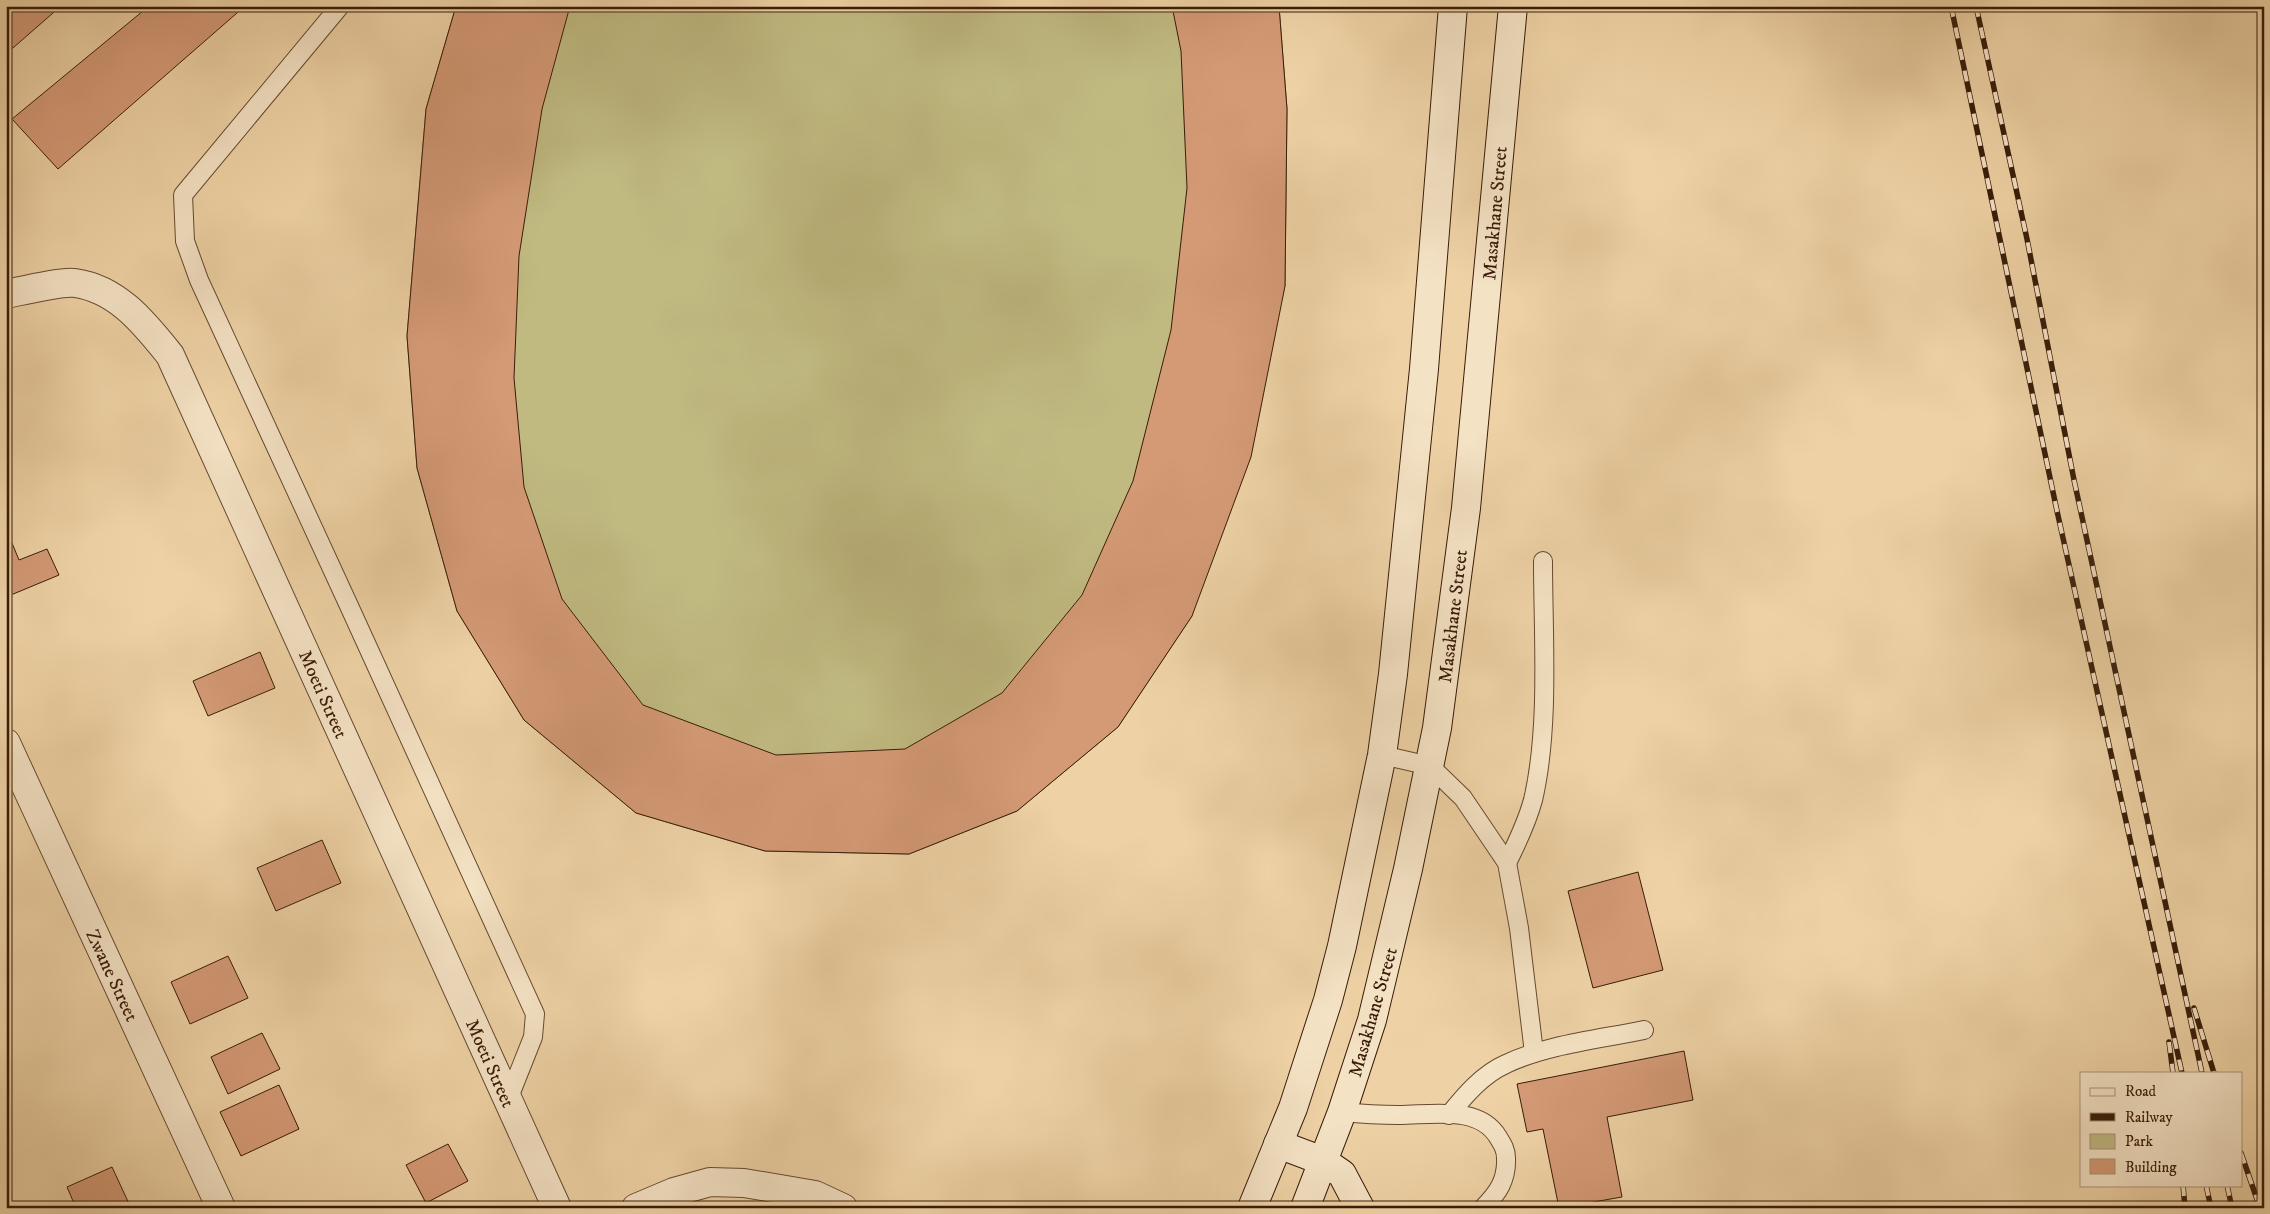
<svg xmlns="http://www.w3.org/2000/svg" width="2270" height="1214" viewBox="0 0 2270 1214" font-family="'IM FELL DW Pica',serif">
  <rect width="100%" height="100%" fill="#eed2a5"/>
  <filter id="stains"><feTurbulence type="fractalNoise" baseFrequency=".004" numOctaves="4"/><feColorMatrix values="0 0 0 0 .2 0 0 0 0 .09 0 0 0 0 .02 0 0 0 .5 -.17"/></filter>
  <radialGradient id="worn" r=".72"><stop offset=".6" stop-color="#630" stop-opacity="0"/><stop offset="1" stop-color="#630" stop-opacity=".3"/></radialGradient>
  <!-- green -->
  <polygon fill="#c0ba81" stroke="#7c6b45" points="456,6 1279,6 1287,109 1285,286 1192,616 1118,727 1017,811 909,854 765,851 636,813 524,720 457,611 417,468 407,336 426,109"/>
  <!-- building -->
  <g fill="#d49a76" stroke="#391c09">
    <polygon points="6,6 61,6 6,54"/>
    <polygon points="149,6 245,6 58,169 12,119"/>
    <polygon points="456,6 570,6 542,109 519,256 514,378 524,487 562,599 643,705 776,755 905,749 1002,693 1082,595 1133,481 1171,330 1187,188 1181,51 1172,6 1279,6 1287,109 1285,286 1251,457 1192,616 1118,727 1017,811 909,854 765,851 636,813 524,720 457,611 417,468 407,336 426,109"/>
    <polygon points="12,543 19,560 47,549 59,575 6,597 6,545"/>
    <polygon points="260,652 275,688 208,716 193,681"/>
    <polygon points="322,840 341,883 276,911 257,868"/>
    <polygon points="1638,872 1663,970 1593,988 1568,891"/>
    <polygon points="228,956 248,998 190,1024 171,982"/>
    <polygon points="262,1033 280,1069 228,1094 211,1057"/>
    <polygon points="1684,1051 1693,1100 1607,1117 1622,1197 1559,1208 1543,1129 1527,1132 1517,1084"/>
    <polygon points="279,1085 299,1129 241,1156 220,1112"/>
    <polygon points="448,1144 468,1181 426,1203 406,1165"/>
    <polygon points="112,1167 131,1208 76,1208 67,1187"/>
    <polygon points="342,1204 344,1208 332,1208"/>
  </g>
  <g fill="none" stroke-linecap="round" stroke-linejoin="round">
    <defs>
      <g id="lane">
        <polyline points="340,6 183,195 185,241 199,280 350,608 535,1014 533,1037 508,1100"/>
        <polyline points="1382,755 1430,766 1463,798 1507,863 1519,928 1534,1053"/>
        <path d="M1507 863C1517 843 1527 822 1533 800 1550 727 1543 636 1543 561"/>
        <path d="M1342 1112C1362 1114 1380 1115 1399 1115 1431 1115 1479 1105 1498 1137 1503 1145 1506 1150 1506 1158 1507 1180 1498 1193 1483 1208"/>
        <path d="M1449 1115C1465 1095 1483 1074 1506 1064 1545 1045 1601 1039 1644 1030"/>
      </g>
      <g id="street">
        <path d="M6 294C21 291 62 281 75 283 118 289 145 324 170 355L557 1208"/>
        <polyline points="6,743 221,1208"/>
        <polyline points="636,1208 674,1192 710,1182 744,1183 815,1195 843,1208"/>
      </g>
      <g id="secondary">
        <polyline points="1278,1144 1323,1161 1342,1174 1360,1208"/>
        <polyline points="1252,1208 1293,1108 1328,1000 1342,946 1382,755 1393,674 1424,369 1453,6"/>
        <polyline points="1305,1208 1342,1112 1372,1020 1408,869 1437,728 1466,508 1513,6"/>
      </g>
    </defs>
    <!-- lane casing -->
    <use href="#lane" stroke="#664a30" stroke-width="20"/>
    <!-- street casing -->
    <use href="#street" stroke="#664a30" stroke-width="30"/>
    <!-- secondary casing -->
    <use href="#secondary" stroke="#391c09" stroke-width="30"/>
    <!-- lane -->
    <use href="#lane" stroke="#f4e2c4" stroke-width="18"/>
    <!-- street -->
    <use href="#street" stroke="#f4e2c4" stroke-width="28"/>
    <!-- secondary -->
    <use href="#secondary" stroke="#f4e2c4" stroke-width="28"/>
    <defs>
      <g id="rail">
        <polyline points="1951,6 2057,511 2182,1073"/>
        <polyline points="1976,6 2027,239 2074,480 2202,1073"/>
        <polyline points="2194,1008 2214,1073"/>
        <polyline points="2169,1042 2173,1073"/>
        <polyline points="2241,1153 2260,1208"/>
        <polyline points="2183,1185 2185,1208"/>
        <polyline points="2206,1185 2211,1208"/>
        <polyline points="2227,1185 2232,1208"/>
      </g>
    </defs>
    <!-- rail casing -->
    <use href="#rail" stroke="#391c09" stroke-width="5.5"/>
    <!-- rail -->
    <use href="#rail" stroke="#f4e2c4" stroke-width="4" stroke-dasharray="11" stroke-linecap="butt"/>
  </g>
  <g text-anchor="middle" stroke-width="4" stroke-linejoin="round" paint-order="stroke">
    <!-- street labels -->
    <g font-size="19" fill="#391c09" stroke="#f4e2c4">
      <text transform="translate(1494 213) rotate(-85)" y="7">Masakhane Street</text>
      <text transform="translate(1452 616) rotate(-83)" y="7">Masakhane Street</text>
      <text transform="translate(324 694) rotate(66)" y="7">Moeti Street</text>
      <text transform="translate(113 975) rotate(65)" y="7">Zwane Street</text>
      <text transform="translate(1372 1012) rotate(-74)" y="7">Masakhane Street</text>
      <text transform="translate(491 1063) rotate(66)" y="7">Moeti Street</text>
    </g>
  </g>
  <!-- margin -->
  <rect width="2270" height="1214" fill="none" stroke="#eed2a5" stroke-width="25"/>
  <rect x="8" y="8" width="2255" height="1199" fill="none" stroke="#391c09" stroke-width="2.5"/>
  <rect x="12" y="12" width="2245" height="1189" fill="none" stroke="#391c09"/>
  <!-- legend -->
  <rect x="2080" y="1072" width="162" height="115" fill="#f4e2c4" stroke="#a99379"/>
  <rect x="2090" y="1088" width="25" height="8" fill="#f4e2c4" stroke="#a99379"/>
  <text x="2125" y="1096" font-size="15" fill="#391c09">Road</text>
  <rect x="2090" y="1113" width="25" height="8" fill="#391c09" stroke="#a99379"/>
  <text x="2125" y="1122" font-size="15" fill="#391c09">Railway</text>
  <rect x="2090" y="1134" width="25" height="15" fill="#c0ba81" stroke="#a99379"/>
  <text x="2125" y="1146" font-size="15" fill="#391c09">Park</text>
  <rect x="2090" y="1159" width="25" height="15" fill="#d49a76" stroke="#a99379"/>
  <text x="2125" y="1172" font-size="15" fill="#391c09">Building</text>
  <rect width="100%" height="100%" filter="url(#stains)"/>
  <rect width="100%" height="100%" fill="url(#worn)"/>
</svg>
